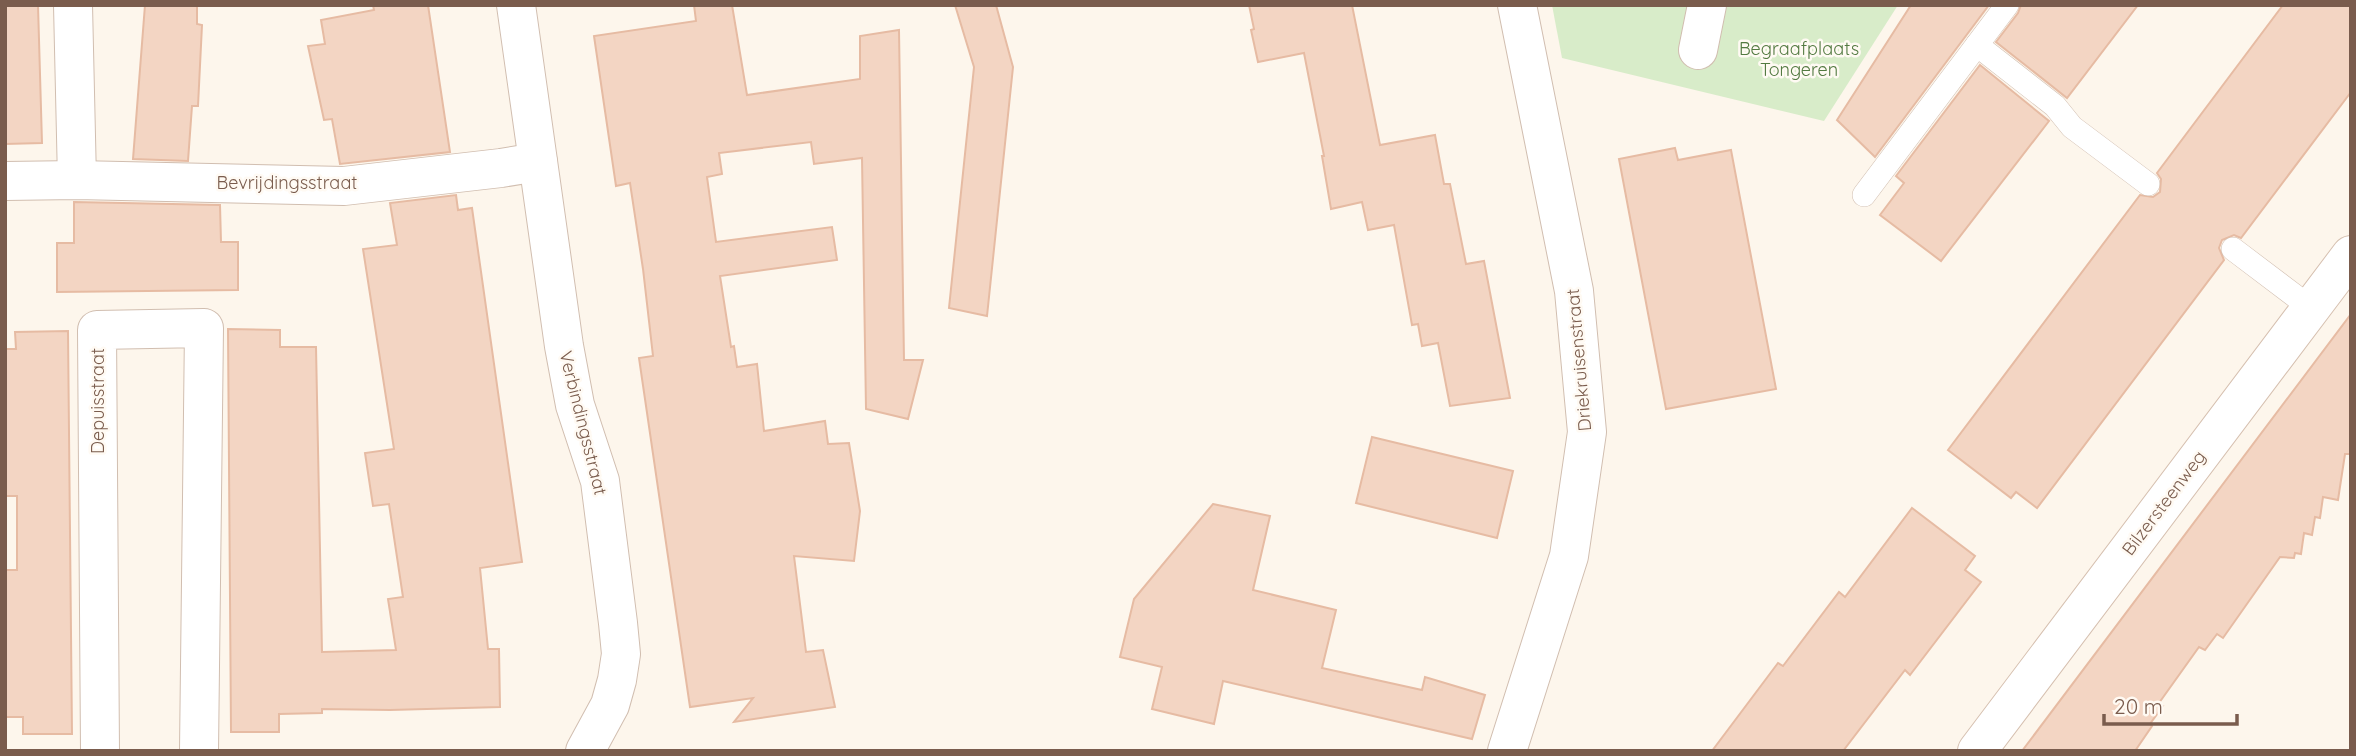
<svg xmlns="http://www.w3.org/2000/svg" width="2356" height="756" viewBox="0 0 2356 756" font-family="Quicksand,sans-serif">
  <rect width="100%" height="100%" fill="#fdf6ec"/>
  <!-- green -->
  <polygon fill="#d8ecc9" points="1552,5 1898,5 1824,121 1562,58"/>
  <!-- building -->
  <g fill="#f3d5c3" stroke="#e6bba3" stroke-width="2">
    <polygon points="5,5 38,5 42,143 5,144"/>
    <polygon points="145,5 197,5 197,24 202,25 198,106 192,106 188,161 133,159"/>
    <polygon points="373,5 428,5 450,152 340,164 332,119 324,120 308,46 325,44 321,20 374,10"/>
    <polygon points="694,5 732,5 747,95 860,79 860,36 899,30 904,360 923,360 908,419 866,409 862,158 814,164 811,142 719,153 722,174 707,177 716,242 832,227 837,260 720,276 731,347 734,346 737,367 757,364 764,431 825,421 828,444 849,443 860,511 854,561 794,556 806,652 823,650 835,707 734,722 753,698 690,707 639,358 653,356 643,269 630,183 616,186 594,36 696,21"/>
    <polygon points="955,5 996,5 1013,67 987,316 949,308 974,67"/>
    <polygon points="1249,5 1352,5 1380,145 1435,135 1444,184 1450,184 1466,264 1484,261 1510,398 1450,406 1438,343 1422,346 1418,324 1412,325 1394,225 1368,230 1362,202 1331,209 1322,156 1324,156 1304,53 1258,62 1251,30 1254,29"/>
    <polygon points="1911,5 1989,5 1875,157 1837,120"/>
    <polygon points="2021,5 2138,5 2067,98 1996,42 2018,13"/>
    <polygon points="2283,5 2351,5 2351,92 2241,238 2234,235 2222,240 2219,248 2224,260 2037,508 2016,492 2011,498 1948,450 2140,195 2153,197 2160,192 2161,179 2157,173"/>
    <polygon points="1980,65 2049,121 1941,261 1880,215 1904,183 1896,176"/>
    <polygon points="1675,148 1678,160 1731,150 1776,389 1666,409 1619,159"/>
    <polygon points="456,195 458,210 472,208 522,562 480,568 488,649 499,649 500,707 390,710 322,709 322,713 279,714 279,732 231,732 228,329 280,330 280,347 316,347 322,652 396,650 388,599 403,597 389,504 373,506 365,453 394,449 363,249 397,245 390,203"/>
    <polygon points="74,202 220,205 221,242 238,242 238,290 57,292 57,243 74,243"/>
    <polygon points="2351,314 2351,454 2345,454 2338,500 2323,497 2320,518 2315,517 2312,535 2304,533 2301,554 2295,553 2294,558 2280,557 2223,638 2217,634 2205,650 2199,647 2159,703 2163,706 2150,724 2152,726 2135,751 2022,751"/>
    <polygon points="68,331 72,734 23,734 23,717 5,717 5,570 17,570 17,496 5,496 5,349 16,349 15,332"/>
    <polygon points="1372,437 1513,471 1497,538 1356,503"/>
    <polygon points="1213,504 1270,516 1253,590 1336,610 1322,668 1422,690 1425,677 1485,695 1472,739 1223,681 1214,724 1152,709 1162,667 1120,657 1134,599"/>
    <polygon points="1912,508 1975,556 1965,570 1981,582 1910,675 1905,670 1843,751 1712,751 1778,663 1783,666 1839,592 1845,597"/>
  </g>
  <g fill="none" stroke-linecap="round" stroke-linejoin="round">
    <defs>
      <g id="lane">
        <polyline points="1977,45 2055,106 2072,127 2148,184"/>
        <polyline points="1864,195 2007,5"/>
        <polyline points="2233,249 2311,308"/>
      </g>
      <g id="street">
        <polyline points="73,5 77,180"/>
        <polyline points="516,5 564,346 575,405 600,481 618,623 621,654 617,680 610,705 585,751"/>
        <polyline points="1698,50 1707,5"/>
        <polyline points="5,181 77,180 344,186 501,168 538,162"/>
        <polyline points="100,751 97,330 204,328 199,751"/>
        <polyline points="1507,751 1569,556 1587,432 1574,291 1517,5"/>
      </g>
      <polyline id="secondary" points="1977,751 2351,255"/>
    </defs>
    <!-- lane casing -->
    <use href="#lane" stroke="#d1beb0" stroke-width="24"/>
    <!-- street casing -->
    <use href="#street" stroke="#d1beb0" stroke-width="40"/>
    <!-- secondary casing -->
    <use href="#secondary" stroke="#d6c0b0" stroke-width="40"/>
    <!-- lane -->
    <use href="#lane" stroke="#fff" stroke-width="23"/>
    <!-- street -->
    <use href="#street" stroke="#fff" stroke-width="38"/>
    <!-- secondary -->
    <use href="#secondary" stroke="#fff" stroke-width="38"/>
  </g>
  <g text-anchor="middle" stroke-width="5" stroke-linejoin="round" paint-order="stroke">
    <!-- park labels -->
    <g font-size="18" fill="#537a41" stroke="#fffaf3">
      <text x="1799" y="55">Begraafplaats<tspan x="1799" dy="21">Tongeren</tspan></text>
    </g>
    <!-- street labels -->
    <g font-size="18" fill="#7a5c4d" stroke="#fffaf3">
      <text x="287" y="189">Bevrijdingsstraat</text>
      <text transform="translate(1579 360) rotate(-95)" y="6">Driekruisenstraat</text>
      <text transform="translate(98 401) rotate(-90)" y="6">Depuisstraat</text>
      <text transform="translate(583 423) rotate(76)" y="6">Verbindingsstraat</text>
      <text transform="translate(2164 503) rotate(-53)" y="6">Bilzersteenweg</text>
    </g>
  </g>
  <!-- border -->
  <rect width="2356" height="756" fill="none" stroke="#7a5c4d" stroke-width="14"/>
  <!-- scale -->
  <path d="M2104 714v10h133v-10" fill="none" stroke="#7a5c4d" stroke-width="3.5"/>
  <text x="2114" y="714" font-size="21" fill="#7a5c4d" stroke="#fffaf3" stroke-width="5" paint-order="stroke">20 m</text>
</svg>
